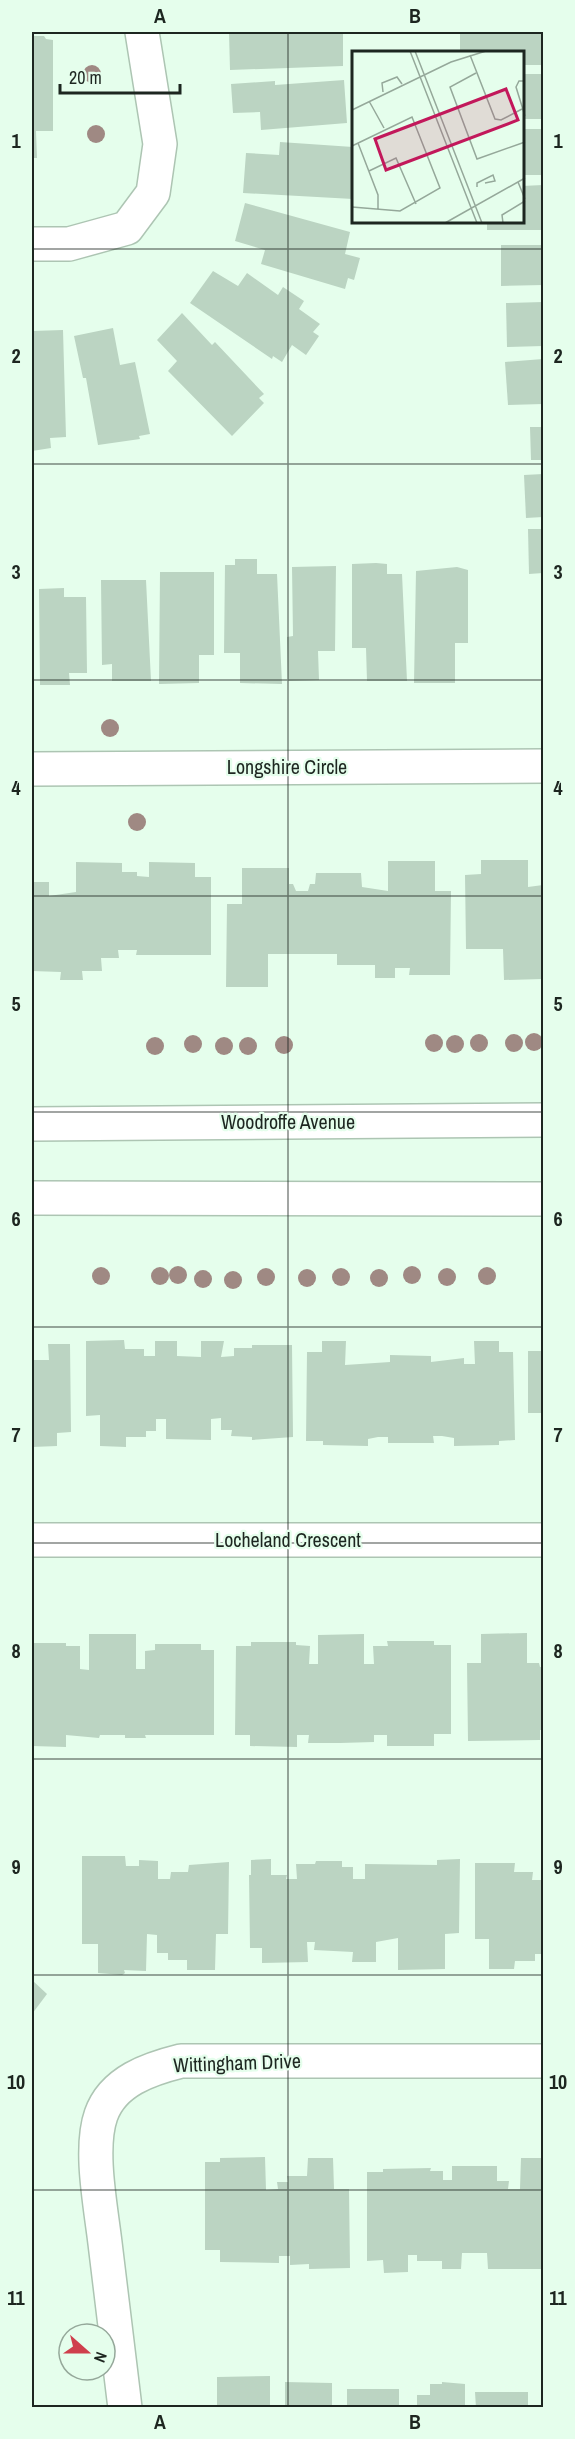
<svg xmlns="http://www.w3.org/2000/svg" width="575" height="2439" viewBox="0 0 575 2439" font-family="'Archivo Narrow',sans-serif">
  <rect width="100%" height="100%" fill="#e5feec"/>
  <!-- building -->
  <g fill="#bbd4c2">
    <polygon points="229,32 343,32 343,66 230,70"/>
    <polygon points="460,32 543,32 543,65 522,65 522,52 460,52"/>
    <polygon points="34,36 44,36 46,39 53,40 53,131 36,131 37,158 32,158"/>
    <rect x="522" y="74" width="21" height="45"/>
    <polygon points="344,80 347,123 261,130 260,112 233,113 231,84 275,81 275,85"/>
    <rect x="522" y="129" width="21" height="46"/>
    <polygon points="280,142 353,147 353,199 243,193 246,153 279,155"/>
    <polygon points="543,185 543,230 487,230 487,222 522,222 522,186"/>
    <polygon points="245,203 350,232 345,254 360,258 354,280 348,278 345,289 261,264 265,250 235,241"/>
    <polygon points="501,245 543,245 543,285 501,286"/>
    <polygon points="213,271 238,286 247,273 278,295 283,287 304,301 299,309 320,324 313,332 319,336 306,355 292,345 282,362 273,356 272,359 190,303"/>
    <polygon points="543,302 543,346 507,347 506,303"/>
    <polygon points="182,313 212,345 215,342 264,394 259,398 264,403 232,436 168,371 177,361 157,340"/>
    <polygon points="113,328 120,365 135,362 150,434 139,436 140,439 98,445 86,378 83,378 74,336"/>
    <polygon points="63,330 66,437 50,438 51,448 32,451 32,331"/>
    <polygon points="543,359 543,404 508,405 505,362"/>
    <polygon points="530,427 543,427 543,460 531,460"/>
    <polygon points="543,474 543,517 526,518 524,475"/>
    <polygon points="528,529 543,529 543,573 529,574"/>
    <polygon points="235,559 257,559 257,574 277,574 282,684 240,683 240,653 224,653 225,565 235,565"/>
    <polygon points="376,563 387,564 387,574 402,574 407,681 367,681 366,648 352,648 352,564"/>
    <polygon points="336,566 335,651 318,651 319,680 288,681 287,637 293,636 292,567"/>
    <polygon points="457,567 468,570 468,643 455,643 455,683 414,683 416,571"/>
    <polygon points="160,572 214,572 214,655 199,655 199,683 159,684"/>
    <polygon points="101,580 146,580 151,681 112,681 112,664 102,665"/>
    <polygon points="64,588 64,597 86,597 87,673 69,673 70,685 40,685 39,589"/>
    <polygon points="481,860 528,860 528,887 543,885 542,979 504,980 503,949 466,949 465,875 481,874"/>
    <polygon points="388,861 435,861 435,891 451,891 450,975 409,975 410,968 395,968 395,978 375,978 375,965 337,965 337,954 268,954 268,987 226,987 227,904 242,904 242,868 289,868 289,884 293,884 296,891 308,891 310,884 315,884 316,873 361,873 362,887 388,891"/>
    <polygon points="76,862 122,863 122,872 137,872 137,876 149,877 149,862 195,863 195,877 211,877 211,955 136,955 137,950 118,950 119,958 101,958 102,971 82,971 83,980 60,980 61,972 32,971 32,882 49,882 49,896 76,892"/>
    <polygon points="124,1340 125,1349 144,1349 144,1356 155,1356 155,1341 177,1341 177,1356 201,1357 201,1341 224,1341 221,1357 234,1356 234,1348 252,1348 252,1345 292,1345 293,1437 252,1440 252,1437 231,1436 232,1430 221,1430 221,1418 211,1419 211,1440 166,1439 166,1419 156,1419 156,1431 146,1431 146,1437 126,1437 126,1447 100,1446 100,1415 86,1416 86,1341"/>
    <polygon points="322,1341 346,1341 345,1365 390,1362 390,1355 431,1356 431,1362 464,1358 464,1364 475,1364 474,1341 499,1341 499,1352 513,1352 515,1440 499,1441 499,1445 454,1446 454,1438 442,1436 433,1436 434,1443 388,1443 388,1437 378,1437 368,1439 368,1446 323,1445 323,1441 306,1441 307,1352 322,1352"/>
    <polygon points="48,1344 70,1344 71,1432 57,1433 57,1446 32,1447 32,1360 49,1360"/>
    <rect x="528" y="1351" width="15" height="62"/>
    <polygon points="527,1633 527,1663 539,1663 540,1667 543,1667 543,1730 540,1730 540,1740 468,1741 467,1663 481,1663 481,1634"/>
    <polygon points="89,1634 136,1634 136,1669 145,1669 145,1651 155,1650 155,1644 201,1644 201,1650 214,1650 214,1735 145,1735 146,1738 125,1738 125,1735 100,1735 99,1738 66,1735 66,1747 32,1746 32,1643 66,1643 66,1646 80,1646 80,1669 89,1670"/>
    <polygon points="364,1634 364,1664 374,1664 373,1646 388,1646 387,1641 434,1641 434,1645 451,1645 451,1734 434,1734 434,1746 387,1746 387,1735 374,1735 374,1742 340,1743 308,1743 309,1735 297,1735 297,1747 250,1746 250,1735 235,1735 236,1646 251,1646 251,1642 296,1642 296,1645 310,1646 309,1664 318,1664 318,1635"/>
    <polygon points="82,1856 125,1856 126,1866 139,1866 139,1860 158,1861 158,1879 170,1879 171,1872 188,1872 189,1865 229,1862 228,1934 216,1934 215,1970 187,1970 187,1960 168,1960 168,1953 157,1953 157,1935 147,1934 146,1971 124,1970 125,1973 122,1975 98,1973 98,1944 82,1944"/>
    <polygon points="271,1859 271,1875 287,1875 286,1879 297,1879 296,1864 315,1864 316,1861 342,1861 342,1867 353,1867 353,1879 365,1879 365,1864 437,1865 437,1860 460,1859 459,1933 445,1934 445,1969 398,1970 398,1938 376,1942 376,1962 352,1962 353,1952 314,1950 315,1942 307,1942 308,1962 262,1963 262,1948 250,1948 249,1875 251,1875 251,1860"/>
    <polygon points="475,1863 515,1863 514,1872 533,1872 532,1880 543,1880 543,1954 535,1954 535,1961 515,1961 514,1969 489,1969 489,1939 475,1939"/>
    <polygon points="32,1980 47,1994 32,2014"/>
    <polygon points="265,2157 266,2190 278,2189 277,2182 288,2182 287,2176 307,2176 308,2158 333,2158 334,2189 349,2189 350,2268 309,2269 309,2264 290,2265 290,2256 279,2256 279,2263 220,2262 220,2250 205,2250 205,2162 220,2162 220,2158"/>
    <polygon points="521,2158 543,2158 543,2269 488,2269 487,2253 462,2253 461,2269 442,2269 442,2261 417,2261 417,2255 408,2255 408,2272 384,2273 383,2260 367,2261 367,2172 383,2172 383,2169 431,2168 430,2171 443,2171 443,2180 452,2180 452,2166 497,2166 497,2181 509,2181 508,2189 520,2189"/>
    <polygon points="270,2376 270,2408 217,2408 217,2377"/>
    <polygon points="285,2382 332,2383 332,2408 285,2408"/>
    <polygon points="442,2382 465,2384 465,2408 417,2408 417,2395 430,2395 430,2384 442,2384"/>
    <rect x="347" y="2389" width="52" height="19"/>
    <polygon points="475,2392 528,2392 528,2408 476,2408"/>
  </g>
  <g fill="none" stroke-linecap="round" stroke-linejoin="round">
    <defs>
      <g id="minor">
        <polyline points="32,244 69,244 127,228 153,193 160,144 142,32"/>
        <polyline points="32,769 544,766"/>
        <polyline points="32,1540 544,1540"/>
        <path d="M125 2408C118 2353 112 2298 105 2243 101 2208 89 2149 101 2115 113 2081 149 2069 181 2061H544"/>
      </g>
      <g id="major">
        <polyline points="32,1124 544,1120"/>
        <polyline points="32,1198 544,1199"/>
      </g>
    </defs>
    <!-- minor casing -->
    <use href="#minor" stroke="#adc5b3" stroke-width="36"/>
    <!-- major casing -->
    <use href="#major" stroke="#adc5b3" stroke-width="36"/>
    <!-- minor -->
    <use href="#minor" stroke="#fff" stroke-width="33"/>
    <!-- major -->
    <use href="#major" stroke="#fff" stroke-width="33"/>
  </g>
  <!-- trees -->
  <g fill="#9f8983">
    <circle cx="92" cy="74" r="9"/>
    <circle cx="96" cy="134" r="9"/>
    <circle cx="110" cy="728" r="9"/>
    <circle cx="137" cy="822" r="9"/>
    <circle cx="534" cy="1042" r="9"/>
    <circle cx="434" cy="1043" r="9"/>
    <circle cx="479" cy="1043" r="9"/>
    <circle cx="514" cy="1043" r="9"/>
    <circle cx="193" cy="1044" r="9"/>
    <circle cx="455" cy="1044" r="9"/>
    <circle cx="284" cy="1045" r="9"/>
    <circle cx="155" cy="1046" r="9"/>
    <circle cx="224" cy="1046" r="9"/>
    <circle cx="248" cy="1046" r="9"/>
    <circle cx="178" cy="1275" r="9"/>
    <circle cx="412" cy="1275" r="9"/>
    <circle cx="101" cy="1276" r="9"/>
    <circle cx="160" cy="1276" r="9"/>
    <circle cx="487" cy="1276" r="9"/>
    <circle cx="266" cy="1277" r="9"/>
    <circle cx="341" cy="1277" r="9"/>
    <circle cx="447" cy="1277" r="9"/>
    <circle cx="307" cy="1278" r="9"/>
    <circle cx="379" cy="1278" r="9"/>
    <circle cx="203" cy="1279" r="9"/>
    <circle cx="233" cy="1280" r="9"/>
  </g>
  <!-- grid -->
  <path fill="none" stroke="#1d2620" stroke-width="1.5" stroke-opacity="0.55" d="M288 32V2408M32 249H544M32 464H544M32 680H544M32 896H544M32 1112H544M32 1327H544M32 1543H544M32 1759H544M32 1975H544M32 2190H544"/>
  <g text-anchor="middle" stroke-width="4.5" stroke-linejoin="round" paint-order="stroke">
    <!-- street labels -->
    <g font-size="20" fill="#1d2620" stroke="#e5feec">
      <text x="287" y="774">Longshire Circle</text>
      <text x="288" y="1129">Woodroffe Avenue</text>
      <text x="288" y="1547">Locheland Crescent</text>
      <text transform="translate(237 2063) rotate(-2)" y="7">Wittingham Drive</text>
    </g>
  </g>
  <!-- overview -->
  <g transform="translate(352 51)">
    <rect width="172" height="172" fill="#e5feec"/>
    <path fill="none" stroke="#95a89a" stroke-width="1.5" d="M58 0 125 172M63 0 130 172M118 4 143 68 149 69 170 58M124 22 98 36 125 108 173 91M173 30H167L164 36 173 65M31 41 30 32 45 26 50 33M17 50 32 77M0 59 99 11 134 0M6 92 26 144V159M0 95 60 66 88 137 48 160 0 156M17 120 44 107 64 153M166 131 173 148M125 136V132L141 124 143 130 133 132M93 172 173 127M151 172 150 164 173 150"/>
    <path fill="#c2185b" fill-opacity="0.15" stroke="#c2185b" stroke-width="3" d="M154 38 166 69 34 119 23 88Z"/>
    <rect width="172" height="172" fill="none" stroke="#1d2620" stroke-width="3"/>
  </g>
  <!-- border -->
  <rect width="575" height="2439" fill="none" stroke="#e5feec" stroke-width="66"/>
  <!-- north arrow -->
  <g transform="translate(87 2352) rotate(111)"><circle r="28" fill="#e5feec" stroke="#95a89a" stroke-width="1.5"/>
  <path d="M0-4.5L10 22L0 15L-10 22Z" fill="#cf3f4d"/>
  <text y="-9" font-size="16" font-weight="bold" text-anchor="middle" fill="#1d2620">N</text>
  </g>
  <!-- scale -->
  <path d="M60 84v9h120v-9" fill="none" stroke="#1d2620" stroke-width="3"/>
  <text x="69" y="84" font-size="18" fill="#1d2620" stroke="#e5feec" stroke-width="4.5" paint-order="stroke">20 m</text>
  <rect x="33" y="33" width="509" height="2373" fill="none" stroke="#1d2620" stroke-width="2"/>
  <g font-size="20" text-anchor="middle" font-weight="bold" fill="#1d2620">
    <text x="160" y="23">A</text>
    <text x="415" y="23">B</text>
    <text x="16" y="148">1</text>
    <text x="558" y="148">1</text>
    <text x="16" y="363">2</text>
    <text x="558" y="363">2</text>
    <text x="16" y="579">3</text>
    <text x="558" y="579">3</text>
    <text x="16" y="795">4</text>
    <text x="558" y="795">4</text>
    <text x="16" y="1011">5</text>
    <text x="558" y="1011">5</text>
    <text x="16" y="1226">6</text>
    <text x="558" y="1226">6</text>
    <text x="16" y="1442">7</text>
    <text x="558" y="1442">7</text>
    <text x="16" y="1658">8</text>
    <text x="558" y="1658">8</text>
    <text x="16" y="1874">9</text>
    <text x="558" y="1874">9</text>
    <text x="16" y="2089">10</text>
    <text x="558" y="2089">10</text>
    <text x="16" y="2305">11</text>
    <text x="558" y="2305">11</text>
    <text x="160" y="2429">A</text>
    <text x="415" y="2429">B</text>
  </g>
</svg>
